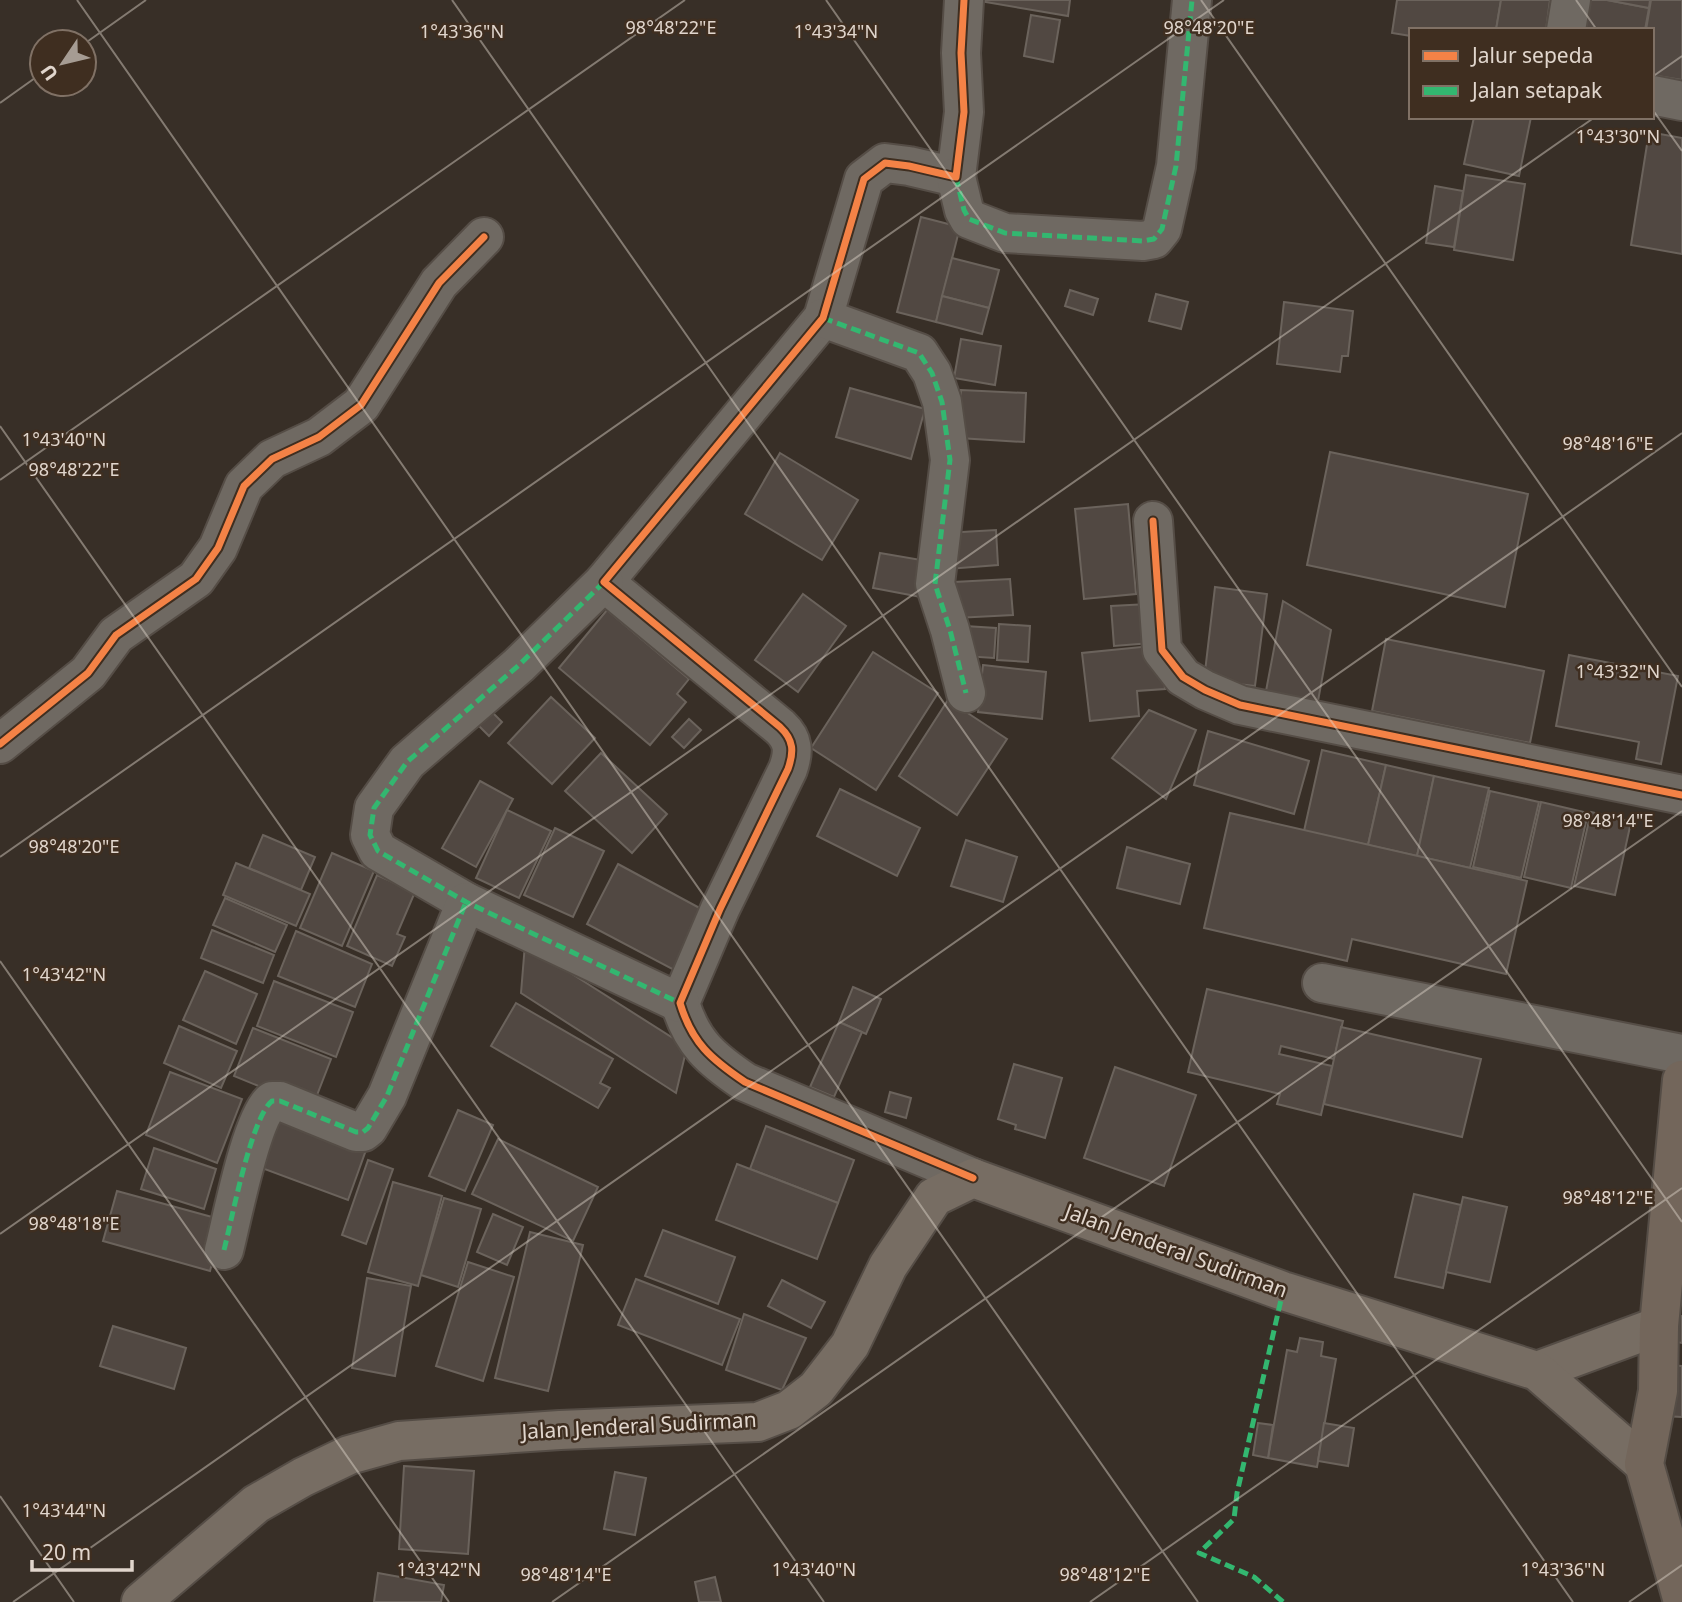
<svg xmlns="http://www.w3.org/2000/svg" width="1682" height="1602" viewBox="0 0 1682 1602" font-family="'Noto Sans',sans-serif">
  <rect width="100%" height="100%" fill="#382f27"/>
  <!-- building -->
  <g fill="#514842" stroke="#6b635c" stroke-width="2">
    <polygon points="974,0 1070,0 1068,16"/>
    <polygon points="1397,0 1501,0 1496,30 1411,30 1411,36 1392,33"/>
    <polygon points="1501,0 1550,0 1546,30 1496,30"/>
    <polygon points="1583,0 1607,0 1649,8 1645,30 1578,30"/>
    <polygon points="1607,0 1650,0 1649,8"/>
    <polygon points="1651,0 1682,0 1682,80 1652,75 1652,30 1646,30"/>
    <polygon points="1031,15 1060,20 1053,62 1024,56"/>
    <polygon points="1474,117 1531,117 1519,176 1464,164"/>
    <polygon points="1649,132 1682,138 1682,254 1631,245"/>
    <polygon points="1466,175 1525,184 1513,260 1454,250"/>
    <polygon points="1435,186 1463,191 1454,247 1426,243"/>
    <polygon points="921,217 960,227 936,322 897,312"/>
    <polygon points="952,258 999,270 989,308 942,296"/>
    <polygon points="1070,290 1098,299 1093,315 1065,306"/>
    <polygon points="1156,294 1188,302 1181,329 1149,321"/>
    <polygon points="942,296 989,308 982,334 936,322"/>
    <polygon points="1284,302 1353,311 1348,356 1342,356 1340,372 1277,364"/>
    <polygon points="961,339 1001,346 995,385 954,378"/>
    <polygon points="850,388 925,409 911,459 836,437"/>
    <polygon points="961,390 1026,393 1024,442 959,438"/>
    <polygon points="1330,452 1528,494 1505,607 1307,565"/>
    <polygon points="780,453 858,500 822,560 745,514"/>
    <polygon points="1128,504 1136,594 1084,599 1075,509"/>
    <polygon points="996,530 998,565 948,569 945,533"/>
    <polygon points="880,553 927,561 921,597 873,588"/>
    <polygon points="1010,579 1013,615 956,618 954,582"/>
    <polygon points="1215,587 1267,594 1255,686 1204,680"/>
    <polygon points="803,594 846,626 798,692 755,660"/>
    <polygon points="1283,601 1331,630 1318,701 1266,691"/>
    <polygon points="1148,604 1151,643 1114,646 1111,606"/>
    <polygon points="607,610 689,679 677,694 686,702 650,745 559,668"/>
    <polygon points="999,624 1030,626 1028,662 997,660"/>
    <polygon points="965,626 996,628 994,658 964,656"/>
    <polygon points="1386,639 1544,671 1530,743 1372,711"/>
    <polygon points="1161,645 1165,689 1137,691 1139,716 1090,721 1082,653"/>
    <polygon points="873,652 938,693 876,790 811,748"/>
    <polygon points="1569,655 1678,676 1661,764 1636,759 1639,742 1556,726"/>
    <polygon points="983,665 1046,672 1042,719 978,712"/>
    <polygon points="551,697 595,738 552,784 508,743"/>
    <polygon points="948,700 1007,739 957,815 899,776"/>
    <polygon points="489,709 502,722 489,736 475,722"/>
    <polygon points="1149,710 1196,730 1166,799 1112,758"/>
    <polygon points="689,719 701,730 684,748 672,737"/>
    <polygon points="1208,731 1309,761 1294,814 1194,785"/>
    <polygon points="1322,750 1386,765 1368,845 1304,831"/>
    <polygon points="601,753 667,814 632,853 565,791"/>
    <polygon points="1386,765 1434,776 1417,856 1368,845"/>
    <polygon points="1434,776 1489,788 1470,868 1417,856"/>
    <polygon points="480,781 513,799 476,867 442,848"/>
    <polygon points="840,789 920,828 897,876 817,836"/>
    <polygon points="1490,791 1539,802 1521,878 1473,867"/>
    <polygon points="1541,802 1588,813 1571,888 1524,877"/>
    <polygon points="507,810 551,831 519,898 476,878"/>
    <polygon points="1591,812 1631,822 1615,895 1574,886"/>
    <polygon points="1230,813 1527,881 1506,974 1352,939 1347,961 1204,928"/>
    <polygon points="555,828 604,851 573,917 524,895"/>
    <polygon points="263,835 315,857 301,890 249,868"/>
    <polygon points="966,840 1017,857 1003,902 951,886"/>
    <polygon points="1127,847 1190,864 1180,904 1117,888"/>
    <polygon points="332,853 374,871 342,946 300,928"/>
    <polygon points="236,863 310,894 296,926 223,895"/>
    <polygon points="618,864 707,912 676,971 587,924"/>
    <polygon points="377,875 415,892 397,934 405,937 392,966 347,946"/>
    <polygon points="225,898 287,925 275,952 213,925"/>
    <polygon points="212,930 274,955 263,983 201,958"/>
    <polygon points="296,931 372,964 355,1007 278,976"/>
    <polygon points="525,944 687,1047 676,1093 521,993"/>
    <polygon points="205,971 257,994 236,1044 183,1020"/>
    <polygon points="274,981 353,1012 336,1057 257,1026"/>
    <polygon points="853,987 881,999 866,1034 839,1022"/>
    <polygon points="1207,989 1343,1021 1334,1059 1281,1046 1279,1054 1332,1066 1321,1115 1277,1104 1280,1094 1188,1072"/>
    <polygon points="516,1003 613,1059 600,1083 610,1088 598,1108 491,1046"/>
    <polygon points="839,1022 862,1032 834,1097 810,1087"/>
    <polygon points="179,1026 237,1051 221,1088 164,1063"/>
    <polygon points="1341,1027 1481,1059 1462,1137 1324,1104"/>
    <polygon points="253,1028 331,1059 312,1108 234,1076"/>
    <polygon points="1014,1064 1062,1078 1045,1138 1015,1129 1016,1125 998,1119"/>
    <polygon points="1115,1067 1196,1095 1164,1186 1084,1158"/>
    <polygon points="170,1072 242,1099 217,1163 146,1135"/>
    <polygon points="890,1092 911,1098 906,1118 885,1112"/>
    <polygon points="458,1110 493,1125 465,1191 429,1176"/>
    <polygon points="276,1118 366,1150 348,1200 259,1167"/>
    <polygon points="766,1126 854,1160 838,1203 750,1169"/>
    <polygon points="498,1139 598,1187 573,1241 472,1194"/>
    <polygon points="154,1148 216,1169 204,1209 141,1189"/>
    <polygon points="368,1160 393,1169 366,1244 342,1235"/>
    <polygon points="737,1164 838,1203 817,1259 716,1220"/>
    <polygon points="393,1182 442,1196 418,1286 368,1272"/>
    <polygon points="117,1191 223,1220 210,1271 103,1241"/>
    <polygon points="1414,1194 1461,1205 1443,1288 1395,1277"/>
    <polygon points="1463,1197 1507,1207 1490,1282 1446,1272"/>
    <polygon points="444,1198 481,1209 458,1287 421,1275"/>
    <polygon points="493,1214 523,1227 507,1265 477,1252"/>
    <polygon points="663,1230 735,1257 718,1304 645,1276"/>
    <polygon points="530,1232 583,1245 548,1391 495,1378"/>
    <polygon points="468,1262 514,1277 483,1381 436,1366"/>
    <polygon points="367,1278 411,1286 395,1376 352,1368"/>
    <polygon points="636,1279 740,1319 722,1365 618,1325"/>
    <polygon points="782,1280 825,1302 811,1328 768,1306"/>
    <polygon points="744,1314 806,1338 782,1390 726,1370"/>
    <polygon points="1679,1316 1682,1316 1682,1343 1677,1342"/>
    <polygon points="113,1326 186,1348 174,1389 100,1366"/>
    <polygon points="1300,1338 1323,1342 1321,1356 1336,1359 1317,1467 1268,1458 1287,1350 1297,1352"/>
    <polygon points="1669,1365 1682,1366 1682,1417 1664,1416"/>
    <polygon points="1258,1423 1273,1425 1268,1458 1253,1455"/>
    <polygon points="1324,1423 1354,1428 1348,1466 1318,1461"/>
    <polygon points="404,1466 474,1471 468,1554 399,1549"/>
    <polygon points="615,1472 646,1478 635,1535 604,1529"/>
    <polygon points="378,1573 444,1585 441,1602 374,1602"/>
    <polygon points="715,1577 721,1602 699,1602 695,1582"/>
  </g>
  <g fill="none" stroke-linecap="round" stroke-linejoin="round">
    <defs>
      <g id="minor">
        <path d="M964 0 961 53 964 112 956 177 909 166 885 163 864 179 823 318 604 582 780 727C794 740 794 752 788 769L720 909 680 1003C692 1043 711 1059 745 1082L973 1178"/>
        <polyline points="1566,30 1571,0"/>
        <polyline points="1652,95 1682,101"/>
        <polyline points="956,177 964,210 969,219 1005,233 1143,241 1154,239 1162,229 1176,166 1192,0"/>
        <polyline points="823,318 919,353 932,373 942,402 950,460 935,584 950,630 966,693"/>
        <polyline points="1153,521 1162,650 1183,677 1205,690 1240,705 1682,795"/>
        <polyline points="604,582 519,665 407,762 374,808 370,835 378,851 466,902 680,1003"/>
        <polyline points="0,744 88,673 116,635 196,579 218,548 244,486 272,459 319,437 361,405 439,283 484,237"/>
        <polyline points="1322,983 1682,1054"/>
        <path d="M224 1250C232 1219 251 1118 272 1101H280L356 1132H363L368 1128 387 1096 466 902"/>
      </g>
      <g id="major">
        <polyline points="1537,1371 1659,1326"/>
        <polyline points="141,1602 256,1504 303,1477 349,1455 399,1441 560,1430 758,1422 789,1410 816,1389 850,1345 888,1266 934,1197 973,1178 1283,1291 1537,1371 1644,1464"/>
      </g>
      <polyline id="highway" points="1682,1080 1659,1326 1658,1391 1644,1464 1682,1598"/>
    </defs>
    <!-- minor casing -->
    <use href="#minor" stroke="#554d46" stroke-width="42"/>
    <!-- major casing -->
    <use href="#major" stroke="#554d46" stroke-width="42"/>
    <!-- highway casing -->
    <use href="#highway" stroke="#554d46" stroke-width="42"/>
    <!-- minor -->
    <use href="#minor" stroke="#6f6962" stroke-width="38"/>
    <!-- major -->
    <use href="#major" stroke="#776d63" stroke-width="38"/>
    <!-- highway -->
    <use href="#highway" stroke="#73665b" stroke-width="38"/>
    <!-- quiet -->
    <g stroke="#33b770" stroke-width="5" stroke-dasharray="10 5" stroke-linecap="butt">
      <polyline points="956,177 964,210 969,219 1005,233 1143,241 1154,239 1162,229 1176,166 1192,0"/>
      <polyline points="823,318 919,353 932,373 942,402 950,460 935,584 950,630 966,693"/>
      <polyline points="604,582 519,665 407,762 374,808 370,835 378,851 466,902 680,1003"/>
      <path d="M224 1250C232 1219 251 1118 272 1101H280L356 1132H363L368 1128 387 1096 466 902"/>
      <polyline points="1283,1602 1254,1577 1199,1553 1234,1519 1237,1493 1283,1291"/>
    </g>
    <defs>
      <g id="cycleway">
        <path d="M964 0 961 53 964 112 956 177 909 166 885 163 864 179 823 318 604 582 780 727C794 740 794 752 788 769L720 909 680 1003C692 1043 711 1059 745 1082L973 1178"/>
        <polyline points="1153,521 1162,650 1183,677 1205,690 1240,705 1682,795"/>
        <polyline points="0,744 88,673 116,635 196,579 218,548 244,486 272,459 319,437 361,405 439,283 484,237"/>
      </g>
    </defs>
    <!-- cycleway casing -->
    <use href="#cycleway" stroke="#3f2e20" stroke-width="11"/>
    <!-- cycleway -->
    <use href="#cycleway" stroke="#f48246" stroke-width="7"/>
  </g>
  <!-- ticks -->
  <path fill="none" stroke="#e1d6cd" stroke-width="2" stroke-opacity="0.45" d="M77 0 1198 1602M452 0 1573 1602M826 0 1682 1222M1201 0 1682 687M1576 0 1597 30M84 44 146 0M1652 77 1682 56M0 103 42 73M1652 109 1682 151M0 426 824 1602M0 480 685 0M0 857 1224 0M0 961 449 1602M0 1234 1595 117M0 1496 74 1602M13 1602 1682 433M552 1602 1682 811M1090 1602 1682 1188M1629 1602 1682 1565"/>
  <g text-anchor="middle" stroke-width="5" stroke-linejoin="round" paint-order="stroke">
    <!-- street labels -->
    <g font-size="21" fill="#e1d6cd" stroke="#3f2e20">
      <text transform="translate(1176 1251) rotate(20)" y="7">Jalan Jenderal Sudirman</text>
      <text transform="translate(639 1426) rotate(-3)" y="7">Jalan Jenderal Sudirman</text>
    </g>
  </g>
  <g font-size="18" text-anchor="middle" fill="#e1d6cd" stroke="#3f2e20" stroke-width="5" stroke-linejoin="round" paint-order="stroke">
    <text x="671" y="34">98°48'22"E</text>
    <text x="1209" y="34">98°48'20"E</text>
    <text x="462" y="38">1°43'36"N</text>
    <text x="836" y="38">1°43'34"N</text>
    <text x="1618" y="143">1°43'30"N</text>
    <text x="64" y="446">1°43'40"N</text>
    <text x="1608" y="450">98°48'16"E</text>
    <text x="74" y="476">98°48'22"E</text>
    <text x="1618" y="678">1°43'32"N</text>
    <text x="1608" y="827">98°48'14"E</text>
    <text x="74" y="853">98°48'20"E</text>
    <text x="64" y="981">1°43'42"N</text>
    <text x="1608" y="1204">98°48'12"E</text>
    <text x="74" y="1230">98°48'18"E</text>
    <text x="64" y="1517">1°43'44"N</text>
    <text x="439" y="1576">1°43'42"N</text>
    <text x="814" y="1576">1°43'40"N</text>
    <text x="1563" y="1576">1°43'36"N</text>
    <text x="566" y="1581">98°48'14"E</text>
    <text x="1105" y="1581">98°48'12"E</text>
  </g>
  <!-- legend -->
  <rect x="1409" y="28" width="245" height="91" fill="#3f2e20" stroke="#807165" stroke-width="2"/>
  <rect x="1423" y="51" width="35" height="10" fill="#f48246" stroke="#807165" stroke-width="2"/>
  <text x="1472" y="63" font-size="21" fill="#e1d6cd">Jalur sepeda</text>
  <rect x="1423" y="86" width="35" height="10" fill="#33b770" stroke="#807165" stroke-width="2"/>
  <text x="1472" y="98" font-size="21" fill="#e1d6cd">Jalan setapak</text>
  <!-- north arrow -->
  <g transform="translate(63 63) rotate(235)"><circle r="33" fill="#3f2e20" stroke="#807165" stroke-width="2"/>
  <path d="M0-5L12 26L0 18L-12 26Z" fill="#a69c93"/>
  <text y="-10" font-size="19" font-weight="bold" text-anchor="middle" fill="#e1d6cd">U</text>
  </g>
  <!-- scale -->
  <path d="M32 1560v10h100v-10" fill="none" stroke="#e1d6cd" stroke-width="3.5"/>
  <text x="42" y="1560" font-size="21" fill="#e1d6cd" stroke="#3f2e20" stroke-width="5" paint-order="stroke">20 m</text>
</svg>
